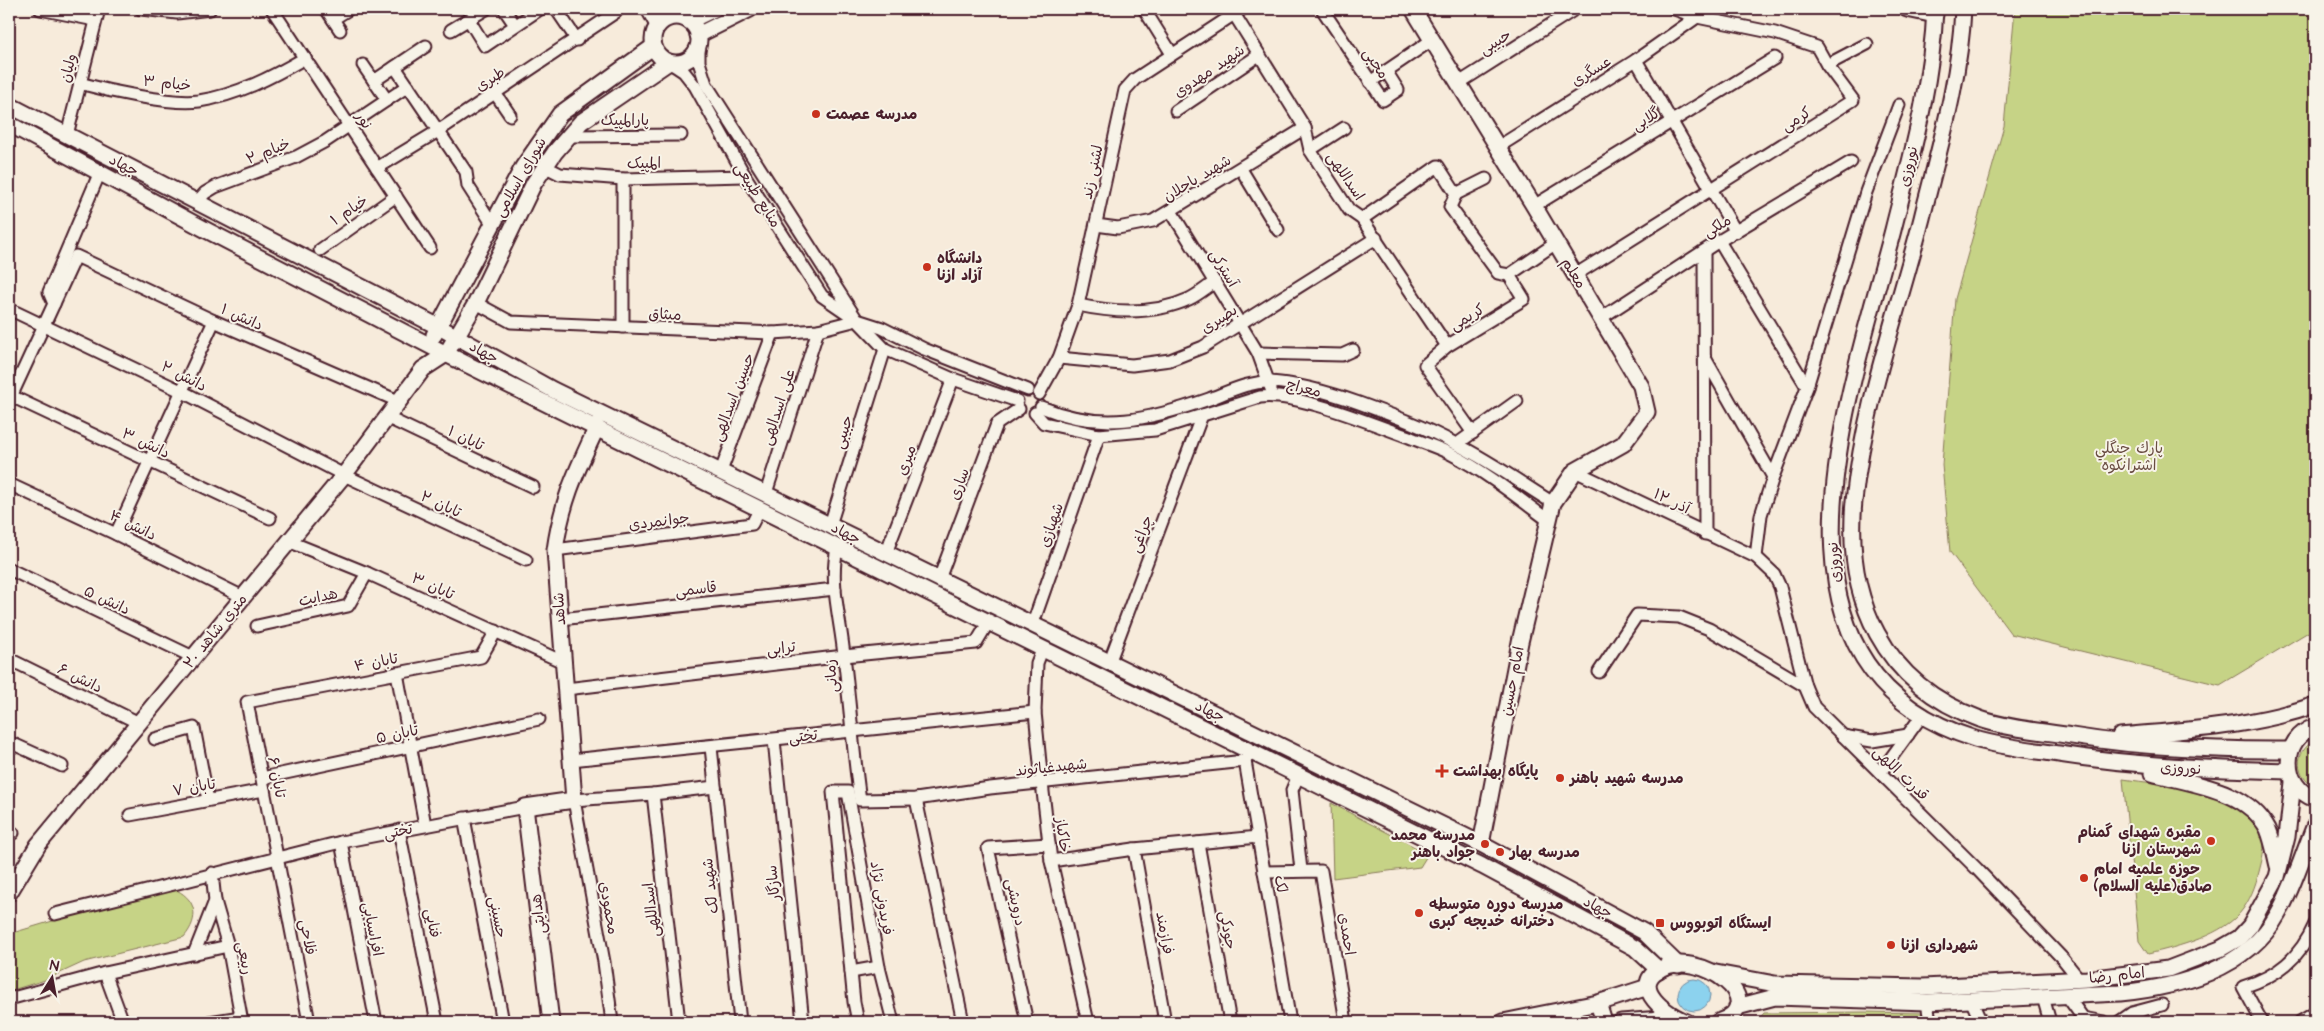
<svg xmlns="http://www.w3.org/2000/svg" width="2324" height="1031" viewBox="0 0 2324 1031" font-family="'Architects Daughter','Playpen Sans Arabic',sans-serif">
  <rect width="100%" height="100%" fill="#f7ebdb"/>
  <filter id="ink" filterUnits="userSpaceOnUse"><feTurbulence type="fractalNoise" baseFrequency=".02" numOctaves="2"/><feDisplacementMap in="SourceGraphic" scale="10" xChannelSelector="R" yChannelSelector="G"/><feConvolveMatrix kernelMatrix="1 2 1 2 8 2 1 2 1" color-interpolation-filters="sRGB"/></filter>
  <g filter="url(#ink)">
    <!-- green -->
    <g fill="#c6d386" stroke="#887958">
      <polygon points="2015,9 2315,9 2315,628 2220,685 2011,634 1950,552 1942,465 1955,299 2004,126"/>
      <path d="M2315 739V788C2295 775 2293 752 2315 739Z"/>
      <path d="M2123 779C2165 785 2220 788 2253 818 2267 831 2265 847 2261 864 2257 880 2253 895 2243 909 2225 935 2177 947 2148 954L2139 941Z"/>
      <polygon points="1331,803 1428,854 1420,867 1333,878"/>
      <path d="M172 888C197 898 200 918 184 937L84 962 45 980 9 991V934L153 891Z"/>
      <polygon points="1865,1012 1925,1013 1926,1022 1756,1022 1764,1013"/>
    </g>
    <!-- water -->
    <circle fill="#8cd2ee" stroke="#728aa0" cx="1694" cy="995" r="16"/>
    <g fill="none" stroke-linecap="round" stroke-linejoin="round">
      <defs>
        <g id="street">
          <polyline points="40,9 95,20"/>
          <polyline points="141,9 177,13 210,9"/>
          <polyline points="272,9 430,248"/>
          <polyline points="326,9 340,30"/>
          <polyline points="504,9 515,25"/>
          <polyline points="556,9 577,40"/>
          <polyline points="1144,9 1172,54"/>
          <polyline points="1231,9 1305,128 1310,150 1349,210 1362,219 1447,346"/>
          <polyline points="1322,9 1383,100 1398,90 1386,71"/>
          <polyline points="333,19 349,9"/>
          <polyline points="469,20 485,46 540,9"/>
          <polyline points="451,30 486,9"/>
          <polyline points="699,43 699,62 706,84 857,320 882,328 924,349 1028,390"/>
          <polyline points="1636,60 1736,232"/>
          <polyline points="669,62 684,72 695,86 745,176 822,296 857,320 885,349 953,379 1017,401"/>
          <polyline points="363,65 387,100"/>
          <polyline points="1827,65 1867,44"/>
          <polyline points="395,67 466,172 468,186 493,225"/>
          <polyline points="374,81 426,46"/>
          <polyline points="1370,82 1432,40"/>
          <path d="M79 83C108 91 171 105 199 101 238 95 272 77 305 58"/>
          <polyline points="1459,83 1572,11"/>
          <polyline points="495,93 510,115"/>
          <polyline points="1176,111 1259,55"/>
          <polyline points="67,135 99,9"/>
          <polyline points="570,136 681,135"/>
          <polyline points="1498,147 1636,60 1697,17"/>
          <polyline points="1310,150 1344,128"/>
          <polyline points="546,167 560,174 623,179 745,176"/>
          <polyline points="377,168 438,131 616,12"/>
          <polyline points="1241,169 1278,230"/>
          <polyline points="623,179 623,327"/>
          <polyline points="1456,194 1486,179"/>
          <polyline points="197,202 205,193 215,187 296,157 326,141 408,86"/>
          <polyline points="1534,206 1775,58"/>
          <polyline points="1171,211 1258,353 1271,389"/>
          <polyline points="1362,219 1438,166 1456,194 1450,207 1498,273 1509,275"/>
          <polyline points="1096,225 1118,228 1153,221 1305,128"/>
          <polyline points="1719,241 1807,387"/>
          <polyline points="320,250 396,196"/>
          <polyline points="1704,251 1705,534"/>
          <polyline points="1575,275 1853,100 1827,65 1817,47 1775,33 1697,17 1674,9"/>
          <polyline points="476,303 511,322 773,333 818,330 857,320"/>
          <polyline points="54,304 49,292 100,172"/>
          <path d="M1078 305C1115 313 1154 315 1189 299 1198 295 1207 287 1215 282"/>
          <polyline points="9,309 181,391 344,475 526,560"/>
          <polyline points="1601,318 1719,241 1851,162"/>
          <polyline points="1258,353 1342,355 1353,350"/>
          <polyline points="1059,358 1132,365 1170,360 1203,347 1376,238"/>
          <polyline points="1705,358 1773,477"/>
          <polyline points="1039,394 1059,358 1078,305 1125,90 1135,79 1242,9"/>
          <polyline points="9,395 270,518"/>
          <polyline points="9,401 76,256 214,321 398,401"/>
          <path d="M1041 407C1102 432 1149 420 1209 399 1228 392 1250 381 1271 382 1300 384 1331 393 1359 403 1392 415 1425 427 1456 444 1490 461 1521 483 1553 503"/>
          <path d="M1035 413 1044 423 1099 435 1155 430 1260 397C1296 392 1372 424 1409 437 1423 443 1438 447 1451 454 1486 472 1517 497 1548 520"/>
          <polyline points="386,417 533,487"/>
          <polyline points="1473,433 1425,365 1447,346 1524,299 1509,275 1556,243"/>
          <polyline points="1457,444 1517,401"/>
          <polyline points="721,471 773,333"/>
          <polyline points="1575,471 1756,557 1774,574 1780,587 1805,686 1814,707 1977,869 2063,959 2079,979"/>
          <polyline points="9,484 116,534 243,597"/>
          <polyline points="766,493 818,330"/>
          <polyline points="830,525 885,349"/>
          <polyline points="116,534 214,321"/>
          <polyline points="288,541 367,573 563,662"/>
          <path d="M837 549C829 583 841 621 844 656 850 704 853 752 860 800L916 799 990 788 1245 761"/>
          <polyline points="555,550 752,524 759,510"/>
          <polyline points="886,553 953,379"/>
          <polyline points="1756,557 1761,515 1773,477 1807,387 1866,192 1899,105"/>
          <polyline points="9,569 193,657"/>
          <polyline points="939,579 997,424 1019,409"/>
          <polyline points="560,619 835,589"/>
          <polyline points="257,626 348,606 367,573"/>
          <polyline points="1032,626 1099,435"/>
          <polyline points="1042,650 1037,663 1035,712 1042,783 1051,861 1088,1022"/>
          <polyline points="9,659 139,723"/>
          <polyline points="1109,663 1202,415"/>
          <polyline points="1599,672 1637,615 1679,617 1709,629 1805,686"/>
          <polyline points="397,673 425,825"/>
          <polyline points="566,689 844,656 976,643 988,623"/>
          <polyline points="1843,736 1872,741 1908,735"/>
          <polyline points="155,739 194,728 208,800"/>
          <polyline points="774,740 803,1022"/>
          <polyline points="9,742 62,766"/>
          <polyline points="711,747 740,1022"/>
          <polyline points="1248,756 1245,761 1290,1022"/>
          <polyline points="571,760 1035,712"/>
          <polyline points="1880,773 1923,714"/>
          <polyline points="1298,776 1292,790 1301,870"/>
          <polyline points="262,778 539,719"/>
          <polyline points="653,794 679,1022"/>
          <polyline points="916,799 963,1022"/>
          <polyline points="130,815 264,790"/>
          <polyline points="464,818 503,1022"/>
          <polyline points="399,830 437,1022"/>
          <polyline points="9,831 13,833"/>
          <polyline points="341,842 376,1022"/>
          <polyline points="1198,843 1230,1022"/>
          <polyline points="1134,849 1165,1022"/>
          <polyline points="1051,861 1134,849 1258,837"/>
          <polyline points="1264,872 1321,871 1346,1022"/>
          <polyline points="215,901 228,946 242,1022"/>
          <polyline points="55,914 341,842 525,807"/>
          <polyline points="194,954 215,901 212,873"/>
          <polyline points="851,972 879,967"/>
          <polyline points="105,973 123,1022"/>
          <polyline points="2067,996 2083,1018 2104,1022"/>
          <polyline points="2043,997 2050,1022"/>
          <polyline points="9,999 105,973 228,946"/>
          <polyline points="1971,1000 1981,1022"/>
          <polyline points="1927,1002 1930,1022"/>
          <polyline points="209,1022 241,1017"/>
          <polyline points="309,1022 247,702 481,657 496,631"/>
          <polyline points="612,1022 604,962 574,800 653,794 715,787"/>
          <polyline points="858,1022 854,1002 833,792 848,792 879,967 893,1022"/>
          <polyline points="1027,1022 988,848 1049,844"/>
          <polyline points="2119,1022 2132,1013 2162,1005"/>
          <path d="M2262 1022 2243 987C2278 976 2300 958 2315 924"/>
          <polyline points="2300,1022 2315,1013"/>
        </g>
        <g id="secondary">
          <polyline points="649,9 658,25"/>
          <polyline points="1413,9 1534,206 1641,386 1647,412 1623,444 1575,471 1553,503 1520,642 1481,844"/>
          <polyline points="1907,9 1935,15"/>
          <path d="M1935 9C1932 84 1911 158 1893 230 1851 392 1746 667 1975 739 2002 747 2031 750 2059 754 2136 766 2211 769 2289 771"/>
          <path d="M1963 9C1960 80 1939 149 1922 218 1898 311 1864 404 1854 501 1845 599 1883 684 1980 719 2009 729 2042 731 2072 736 2145 748 2217 750 2290 750"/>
          <circle cx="676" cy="40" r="23"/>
          <polyline points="689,21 714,9"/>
          <polyline points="698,35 750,9"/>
          <polyline points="9,105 439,327 553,390 1481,844 1644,932 1678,965"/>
          <polyline points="9,124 208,231 446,354 1482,866 1635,948 1659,970"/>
          <polyline points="434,335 523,167 560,114 654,46"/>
          <path d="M2315 727C2280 738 2281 787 2315 799"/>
          <path d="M2120 736C2185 730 2253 727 2315 705"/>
          <path d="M2152 773C2191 784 2247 789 2268 829 2273 841 2275 854 2278 866"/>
          <polyline points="9,893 38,845 344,475 423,369 446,354 476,303 534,183 555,152 581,122 669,62"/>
          <polyline points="1716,973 1775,984 1923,987 2087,979 2168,969 2220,949 2239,938 2250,926 2277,877 2287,837 2293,782"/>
          <polyline points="1598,1003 1604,1022"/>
          <path d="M1737 1007 1775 997 1927 1002 2120 993C2179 987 2247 970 2278 914 2294 886 2303 854 2315 825"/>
          <path d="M551 1022 525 807 574 800 555 550C562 500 576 472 597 427"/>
          <polyline points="1503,1022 1598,1003 1648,987"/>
          <polyline points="1621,1022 1675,1018"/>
          <path d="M1687 1022C1668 1016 1628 987 1660 969 1700 947 1774 1004 1718 1022"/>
        </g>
      </defs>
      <!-- street casing -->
      <use href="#street" stroke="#4a1f2b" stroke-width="15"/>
      <!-- secondary casing -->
      <use href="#secondary" stroke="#4a1f2b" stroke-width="19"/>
      <!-- street -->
      <use href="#street" stroke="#f7f3e8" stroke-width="11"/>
      <!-- secondary -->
      <use href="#secondary" stroke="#f7f3e8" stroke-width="15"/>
    </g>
  </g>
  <!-- markers -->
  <g fill="#c8321e" stroke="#f7f3e8" stroke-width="2">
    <circle cx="816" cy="114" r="5"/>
    <circle cx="927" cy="267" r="5"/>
    <path d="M1439.5 763.5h5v5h5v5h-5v5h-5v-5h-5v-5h5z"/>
    <circle cx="1560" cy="778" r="5"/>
    <circle cx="2211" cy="841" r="5"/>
    <circle cx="1485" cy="844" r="5"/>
    <circle cx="1500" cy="852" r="5"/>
    <circle cx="2084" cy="878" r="5"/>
    <circle cx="1419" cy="913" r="5"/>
    <rect x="1655" y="918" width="10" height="10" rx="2.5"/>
    <circle cx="1891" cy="945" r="5"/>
  </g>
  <g text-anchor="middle" stroke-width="4" stroke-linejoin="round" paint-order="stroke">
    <!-- street labels -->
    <g font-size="15" fill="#4a1f2b" stroke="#f7f3e8">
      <text transform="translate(1495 42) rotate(-32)" y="5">حبیبی</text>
      <text transform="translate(1376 63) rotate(56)" y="5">محبی</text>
      <text transform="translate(68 68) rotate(-76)" y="5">ولیان</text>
      <text transform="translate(1209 71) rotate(-34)" y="5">شهید مهدوی</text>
      <text transform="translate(1591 71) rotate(-32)" y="5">عسگری</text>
      <text transform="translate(490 79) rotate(-33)" y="5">طبری</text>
      <text transform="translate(167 83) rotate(6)" y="5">خیام ۳</text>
      <text transform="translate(1646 119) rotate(-32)" y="5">گلابی</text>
      <text transform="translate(1796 119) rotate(-33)" y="5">کرمی</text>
      <text transform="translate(364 120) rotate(57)" y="5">نور</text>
      <text x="625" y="125">پارالمپیک</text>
      <text transform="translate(268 151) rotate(-22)" y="5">خیام ۲</text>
      <text transform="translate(644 163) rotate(-1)" y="5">المپیک</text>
      <text transform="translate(124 165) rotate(27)" y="5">جهاد</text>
      <text transform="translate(1908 166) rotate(-77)" y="5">نوروزی</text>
      <text transform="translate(1092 172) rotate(-78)" y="5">لشنی زند</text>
      <text transform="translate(1346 176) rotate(56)" y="5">اسداللهی</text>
      <text transform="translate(520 177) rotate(-60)" y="5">شورای اسلامی</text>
      <text transform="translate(1197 178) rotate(-31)" y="5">شهید باجلان</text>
      <text transform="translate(758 195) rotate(58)" y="5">منابع طبیعی</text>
      <text transform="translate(349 210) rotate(-34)" y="5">خیام ۱</text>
      <text transform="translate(1717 226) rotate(-31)" y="5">ملکی</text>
      <text transform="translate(1224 268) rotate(59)" y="5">آسترکی</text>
      <text transform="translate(1574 273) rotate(59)" y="5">معلم</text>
      <text transform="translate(665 314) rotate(3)" y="5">میثاق</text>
      <text transform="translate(242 317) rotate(24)" y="5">دانش ۱</text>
      <text transform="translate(1467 317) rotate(-31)" y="5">کریمی</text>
      <text transform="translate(1219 319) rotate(-33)" y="5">بصیری</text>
      <text transform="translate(484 352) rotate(29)" y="5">جهاد</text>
      <text transform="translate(184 376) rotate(27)" y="5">دانش ۲</text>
      <text transform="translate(1304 388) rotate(15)" y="5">معراج</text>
      <text transform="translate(733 397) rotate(-69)" y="5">حسین اسدالهی</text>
      <text transform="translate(778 407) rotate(-72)" y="5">علی اسدالهی</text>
      <text transform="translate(843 432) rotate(-73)" y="5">حبیبی</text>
      <text transform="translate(466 438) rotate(26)" y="5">تابان ۱</text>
      <text transform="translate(146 443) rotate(25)" y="5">دانش ۳</text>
      <text transform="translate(906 460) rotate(-69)" y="5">میری</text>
      <text transform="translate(959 484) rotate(-70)" y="5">ساری</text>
      <text transform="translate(1672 501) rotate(26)" y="5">۱۲ آذر</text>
      <text transform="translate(441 504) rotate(25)" y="5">تابان ۲</text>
      <text transform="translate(659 521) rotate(-7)" y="5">جوانمردی</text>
      <text transform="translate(133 525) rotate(26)" y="5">دانش ۴</text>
      <text transform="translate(1051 525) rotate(-71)" y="5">شهبازی</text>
      <text transform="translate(846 533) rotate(27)" y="5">جهاد</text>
      <text transform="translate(1141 534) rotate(-69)" y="5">چراغی</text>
      <text transform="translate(1834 562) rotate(-95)" y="5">نوروزی</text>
      <text transform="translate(433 586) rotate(24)" y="5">تابان ۳</text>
      <text transform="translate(696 589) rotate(-6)" y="5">قاسمی</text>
      <text transform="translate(318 597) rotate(-12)" y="5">هدایت</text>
      <text transform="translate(107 600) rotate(25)" y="5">دانش ۵</text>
      <text transform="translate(559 609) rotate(-94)" y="5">شاهد</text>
      <text transform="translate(215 631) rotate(-51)" y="5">۲۰ متری شاهد</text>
      <text transform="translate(781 648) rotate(-7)" y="5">ترابی</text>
      <text transform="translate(376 662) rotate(-11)" y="5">تابان ۴</text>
      <text transform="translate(831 676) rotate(-95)" y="5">زمانی</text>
      <text transform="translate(80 678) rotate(26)" y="5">دانش ۶</text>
      <text transform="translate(1512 681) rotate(-79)" y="5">امام حسین</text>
      <text transform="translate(1210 711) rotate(25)" y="5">جهاد</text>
      <text transform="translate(397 734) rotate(-12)" y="5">تابان ۵</text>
      <text transform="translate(803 736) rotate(-7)" y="5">تختی</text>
      <text transform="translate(1051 767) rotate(-6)" y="5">شهید‌غیاثوند</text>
      <text transform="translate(2181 768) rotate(3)" y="5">نوروزی</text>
      <text transform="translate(1901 773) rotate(44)" y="5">قدرت اللهی</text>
      <text transform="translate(277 777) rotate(79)" y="5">تابان ۶</text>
      <text transform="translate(194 787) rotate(-10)" y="5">تابان ۷</text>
      <text transform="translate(398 831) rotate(-11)" y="5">تختی</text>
      <text transform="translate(1063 835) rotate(83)" y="5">خاکباز</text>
      <text transform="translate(773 883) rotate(-96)" y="5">سازگار</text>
      <text transform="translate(1281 884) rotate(80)" y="5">لک</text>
      <text transform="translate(710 886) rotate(-96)" y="5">شهید لک</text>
      <text transform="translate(882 898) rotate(80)" y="5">فریدونی نژاد</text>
      <text transform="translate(1016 902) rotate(78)" y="5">درویشی</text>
      <text transform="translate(1598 907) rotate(28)" y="5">جهاد</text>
      <text transform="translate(609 908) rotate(80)" y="5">محمودی</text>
      <text transform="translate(651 910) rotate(-97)" y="5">اسداللهی</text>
      <text transform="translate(538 914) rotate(-97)" y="5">هدایتی</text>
      <text transform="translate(498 917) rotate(79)" y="5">حسینی</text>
      <text transform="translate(433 923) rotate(79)" y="5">فنایی</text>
      <text transform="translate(373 929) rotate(79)" y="5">افراسیابی</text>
      <text transform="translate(1228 930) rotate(80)" y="5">جودکی</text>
      <text transform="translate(1165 933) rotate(80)" y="5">فرازمند</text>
      <text transform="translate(1347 934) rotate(81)" y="5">احمدی</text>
      <text transform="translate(308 937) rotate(79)" y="5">فلاحی</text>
      <text transform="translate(245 958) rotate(79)" y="5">ربیعی</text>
      <text transform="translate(2117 975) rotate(-6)" y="5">امام رضا</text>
    </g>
    <!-- poi labels -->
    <g font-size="15" font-weight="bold" fill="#4a1f2b" stroke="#f7f3e8" text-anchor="start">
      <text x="826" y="119">مدرسه عصمت</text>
      <text x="937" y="263">دانشگاه<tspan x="937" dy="17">آزاد ازنا</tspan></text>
      <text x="1453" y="776">پایگاه بهداشت</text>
      <text x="1570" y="783">مدرسه شهید باهنر</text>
      <text x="2201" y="837" text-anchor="end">مقبره شهدای گمنام<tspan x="2201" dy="17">شهرستان ازنا</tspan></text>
      <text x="1475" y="840" text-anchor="end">مدرسه محمد<tspan x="1475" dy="17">جواد باهنر</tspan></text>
      <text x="1510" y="857">مدرسه بهار</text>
      <text x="2094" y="874">حوزه علمیه امام<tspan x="2094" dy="17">صادق(علیه السلام)</tspan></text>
      <text x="1429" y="909">مدرسه دوره متوسطه<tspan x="1429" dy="17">دخترانه خدیجه کبری</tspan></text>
      <text x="1670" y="928">ایستگاه اتوبووس</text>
      <text x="1901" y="950">شهرداری ازنا</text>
    </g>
    <!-- park labels -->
    <g font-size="15" fill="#694c42" stroke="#f7f3e8">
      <text x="2129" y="453">پارك جنگلي<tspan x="2129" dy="17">اشترانكوه</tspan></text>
    </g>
  </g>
  <!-- margin -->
  <rect width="2324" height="1031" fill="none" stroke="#f7f3e8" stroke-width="30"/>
  <rect x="15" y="15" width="2294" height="1001" fill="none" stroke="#4a1f2b" stroke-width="2" filter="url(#ink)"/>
  <!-- north arrow -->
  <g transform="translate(52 978) rotate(11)" stroke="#f7f3e8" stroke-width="4" paint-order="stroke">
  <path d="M0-4L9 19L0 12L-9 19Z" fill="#4a1f2b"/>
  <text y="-8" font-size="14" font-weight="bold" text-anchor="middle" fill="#4a1f2b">N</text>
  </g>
</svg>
